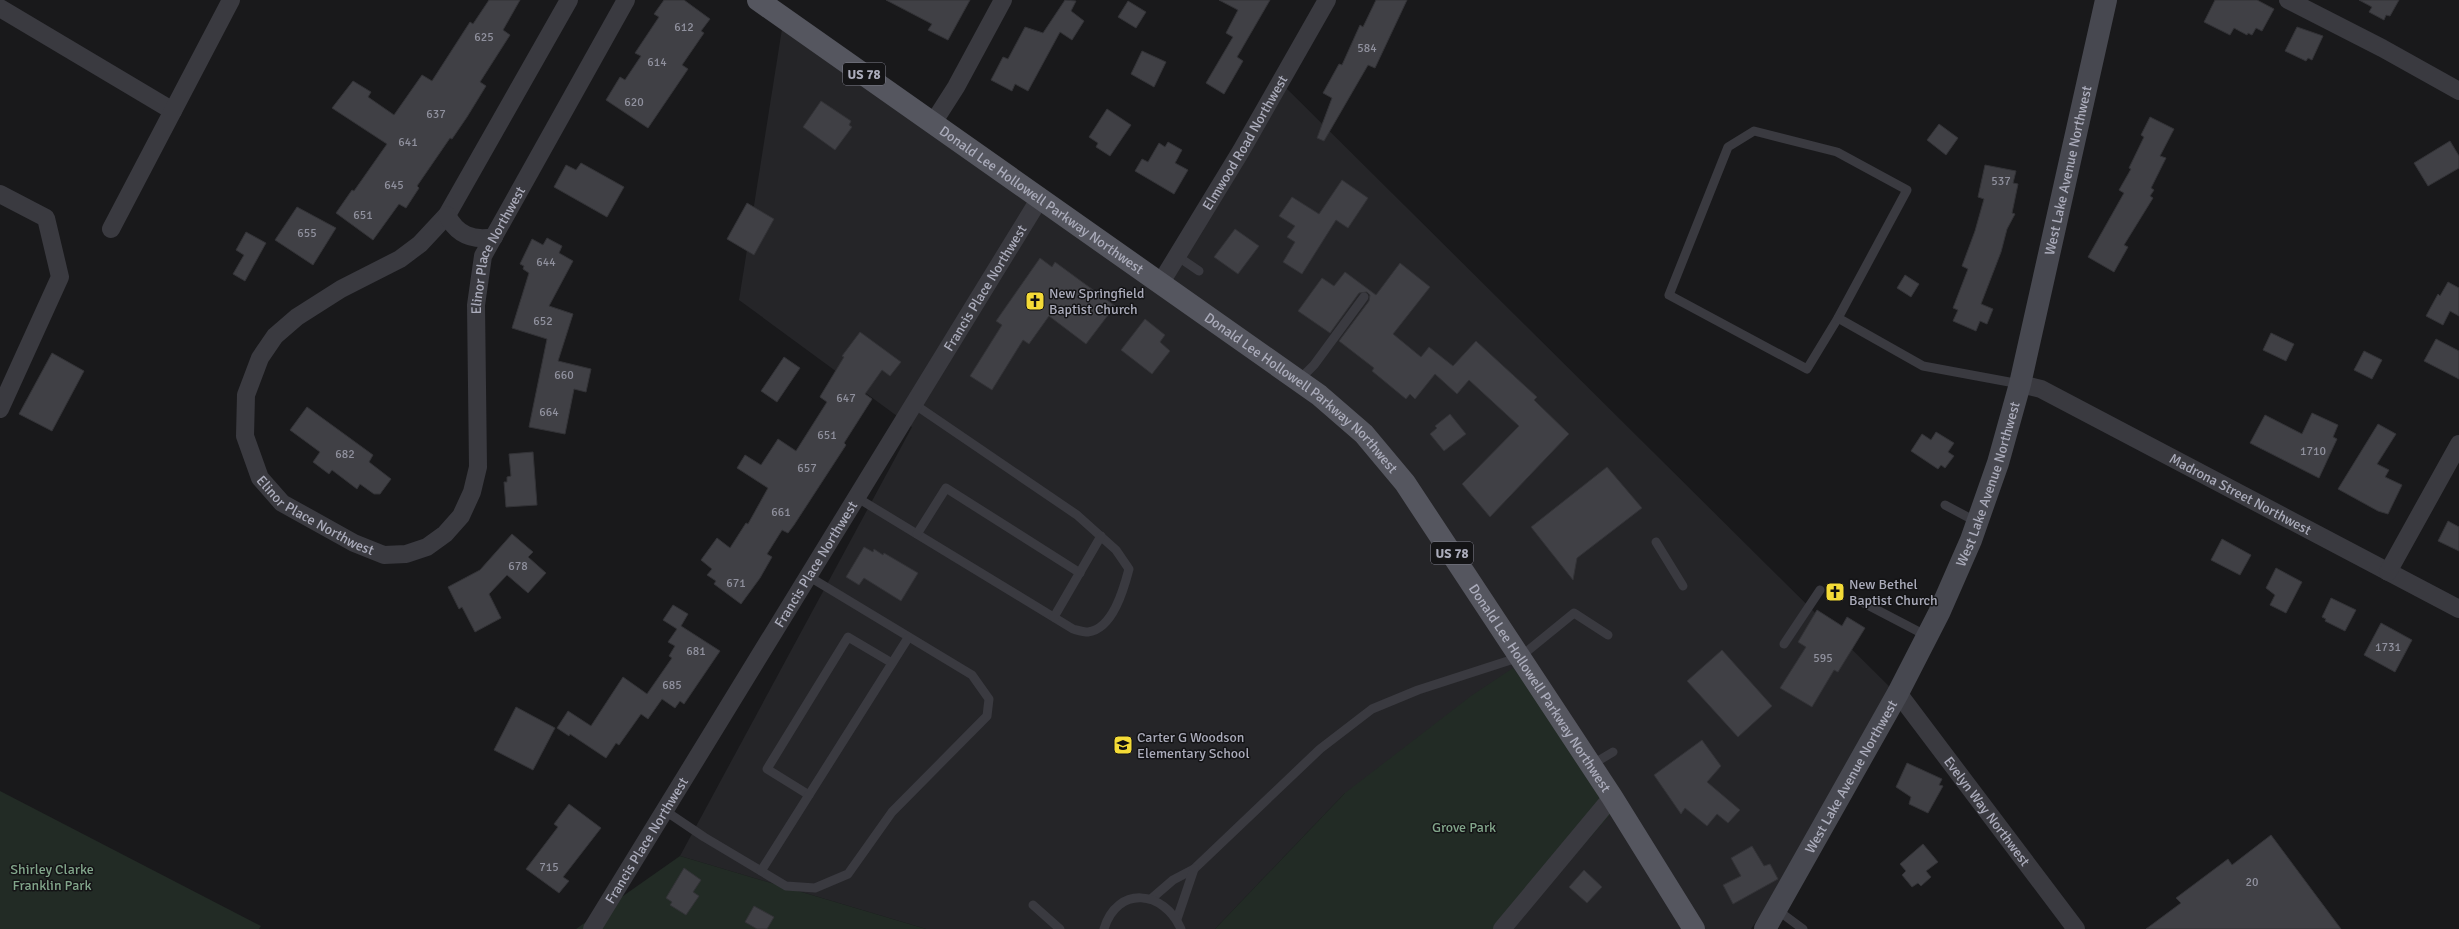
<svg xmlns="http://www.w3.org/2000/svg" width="2459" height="929" viewBox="0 0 2459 929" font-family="Signika,sans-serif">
  <rect width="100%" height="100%" fill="#19191b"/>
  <!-- built -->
  <polygon fill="#252528" points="785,10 1155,288 1279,81 1905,702 1751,929 1509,929 1345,793 1215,929 926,929 680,856 912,427 739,300"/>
  <!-- green -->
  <g fill="#222b25">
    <polygon points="1513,668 1618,806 1509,929 1215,929 1345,793 1471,696"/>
    <polygon points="0,791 261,926 259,929 0,929"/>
    <polygon points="680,856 926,929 576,929"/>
  </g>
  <!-- building -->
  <g fill="#404045" stroke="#333337">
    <polygon points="489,0 520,0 503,30 510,35 480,82 486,86 467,117 452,139 450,138 417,186 419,188 406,208 399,204 373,240 336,213 352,190 354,191 387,144 332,108 353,81 371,92 368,97 394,115 422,75 432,81 470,22 473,24"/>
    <polygon points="664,0 684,0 710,19 701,31 704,33 682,65 688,69 648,128 606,100 620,77 625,80 641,56 635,53 659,17 654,14"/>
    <polygon points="886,0 970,0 948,40 928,30 932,24"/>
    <polygon points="1065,0 1076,1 1071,11 1084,21 1072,40 1060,32 1028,91 1015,84 1012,91 991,80 1003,57 1008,59 1025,27 1043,33"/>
    <polygon points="1219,0 1270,0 1237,57 1243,61 1224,94 1206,83 1233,37 1226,33 1238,10"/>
    <polygon points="1376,0 1407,0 1375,68 1368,65 1324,141 1317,138 1332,98 1323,93 1339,64 1342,65 1360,25 1363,27"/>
    <polygon points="2215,0 2257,0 2274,9 2262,31 2256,28 2252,35 2248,33 2247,35 2234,28 2230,35 2204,22"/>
    <polygon points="2359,0 2399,0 2390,16 2386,15 2384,20 2369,12 2372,7"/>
    <polygon points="1128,1 1146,12 1136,28 1118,17"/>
    <polygon points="2297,27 2323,36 2312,60 2308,58 2306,61 2285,51"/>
    <polygon points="1142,51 1166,62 1154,87 1131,74"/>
    <polygon points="821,101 851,121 849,125 852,127 835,150 803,127"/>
    <polygon points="1107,109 1131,125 1110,156 1096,147 1098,143 1089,137"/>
    <polygon points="2150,117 2174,129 2160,156 2166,158 2151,188 2154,190 2150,196 2153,198 2124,245 2128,247 2114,272 2088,257 2124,193 2119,190 2131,169 2129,168 2144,137 2141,135"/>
    <polygon points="1939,124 1958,138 1946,155 1927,140"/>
    <polygon points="2450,141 2459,156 2459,168 2428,186 2414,163"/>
    <polygon points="1168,142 1182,150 1175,163 1188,170 1174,194 1135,171 1142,159 1148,162 1159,143 1165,147"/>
    <polygon points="581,163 624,187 607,217 554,187 566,165 576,170"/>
    <polygon points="1985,165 2016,171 2013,183 2018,184 2012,213 2015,214 2007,229 2001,252 1981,304 1993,309 1987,324 1980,321 1976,331 1953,321 1958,310 1953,308 1968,269 1962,266 1975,231 1984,199 1978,197"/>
    <polygon points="1342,180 1368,198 1348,228 1336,220 1302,274 1283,262 1295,242 1287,237 1295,226 1279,216 1292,197 1319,214"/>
    <polygon points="747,203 774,219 754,255 727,239"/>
    <polygon points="297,207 336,228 313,265 275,240"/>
    <polygon points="1235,229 1259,246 1238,274 1214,257"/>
    <polygon points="246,232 266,243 245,281 233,274 244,255 236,250"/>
    <polygon points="547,238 562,246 559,253 573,261 549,306 573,314 558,361 591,369 586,392 574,389 565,434 529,427 547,339 512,328 529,273 523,269 524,266 520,264 532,239 543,245"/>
    <polygon points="1040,258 1052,267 1055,262 1115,306 1086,344 1049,316 1029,344 1023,340 992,390 970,376 1002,325 996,321"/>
    <polygon points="1400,263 1430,287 1393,334 1421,357 1429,347 1453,366 1476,341 1537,397 1534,400 1569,434 1490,517 1462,484 1519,426 1469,380 1457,394 1435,374 1415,399 1410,394 1406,399 1372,371 1374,368 1339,341 1369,301 1370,295 1367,292 1359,293 1330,333 1298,311 1322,278 1334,286 1345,272 1376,295"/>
    <polygon points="1905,275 1919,284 1911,297 1897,288"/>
    <polygon points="2448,282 2459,288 2459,316 2450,311 2443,325 2426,316 2438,294 2440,296"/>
    <polygon points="1145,319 1165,335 1160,342 1170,351 1152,374 1121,350"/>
    <polygon points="860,332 901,362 890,376 882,370 865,394 872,399 844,443 846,445 794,525 788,533 782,530 767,554 772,557 760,578 741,604 714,584 716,581 707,575 712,569 701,560 717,538 730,548 746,523 748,524 768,488 737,468 745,455 761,465 778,439 796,451 827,402 820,397 821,395 844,357 842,356"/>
    <polygon points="2271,333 2294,344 2286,361 2263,350"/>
    <polygon points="2436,339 2459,351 2459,379 2424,361"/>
    <polygon points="2364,351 2382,360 2372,379 2354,370"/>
    <polygon points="52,353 84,371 52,431 19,414"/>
    <polygon points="784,357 800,368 777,402 761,391"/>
    <polygon points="307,407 373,455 369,462 391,479 380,494 374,494 360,484 357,489 332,470 329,474 313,462 320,452 290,430"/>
    <polygon points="2312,413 2338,425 2333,437 2337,439 2319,478 2250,443 2265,415 2302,434"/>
    <polygon points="1450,414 1466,434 1444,451 1430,434 1437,428 1435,426"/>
    <polygon points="2378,424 2396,434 2377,464 2389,470 2385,477 2402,485 2388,514 2378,511 2338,489"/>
    <polygon points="1936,432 1954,443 1948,452 1954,456 1945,468 1941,465 1938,469 1911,451 1922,434 1931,440"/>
    <polygon points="533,452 537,505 506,507 504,482 507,482 507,477 511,476 509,454"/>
    <polygon points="1607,467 1642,508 1577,558 1573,580 1531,527"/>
    <polygon points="2448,521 2459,527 2459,551 2438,541"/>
    <polygon points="512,534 533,552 528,557 546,573 528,593 507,575 489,594 501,618 475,632 462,607 459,609 448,587 480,570"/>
    <polygon points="2222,539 2251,555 2240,575 2211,560"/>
    <polygon points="864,547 873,552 874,549 883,555 884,553 918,573 901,601 864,578 859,585 846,577"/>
    <polygon points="2276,568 2302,582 2286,613 2270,605 2275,595 2266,588"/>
    <polygon points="2331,598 2356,610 2345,631 2325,621 2326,619 2322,617"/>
    <polygon points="673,605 688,614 681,626 720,651 684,704 680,701 675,708 662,699 648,719 641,714 619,745 616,743 606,758 570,734 569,736 557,728 568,711 591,726 623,677 647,694 672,658 669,656 675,646 668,642 677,629 663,620"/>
    <polygon points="1817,610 1842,626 1847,617 1865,628 1838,672 1834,670 1812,707 1780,688 1806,647 1798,642"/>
    <polygon points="2381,623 2412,640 2395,672 2364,655"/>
    <polygon points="1722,650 1772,706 1738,737 1687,681"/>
    <polygon points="516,707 555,728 533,770 494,750"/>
    <polygon points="1702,740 1721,766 1707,782 1740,810 1728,823 1717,814 1707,826 1685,808 1681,814 1654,775"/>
    <polygon points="1907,763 1942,779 1939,785 1943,786 1928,813 1909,804 1911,797 1896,787"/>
    <polygon points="569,804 601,828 563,877 569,881 559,893 526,869 558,827 554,824"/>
    <polygon points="2271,835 2341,929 2146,929 2181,903 2176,898 2228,859 2232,865"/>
    <polygon points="1923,844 1938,862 1926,871 1931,877 1921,886 1918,883 1912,887 1902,875 1906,871 1900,864"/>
    <polygon points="1752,846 1764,866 1770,864 1778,879 1733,904 1723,885 1741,876 1731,858"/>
    <polygon points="684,868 701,880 693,892 699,896 686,915 670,905 672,902 666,898"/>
    <polygon points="1584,870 1602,887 1587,903 1569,887"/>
    <polygon points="754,906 774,917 767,929 757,929 745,922"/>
  </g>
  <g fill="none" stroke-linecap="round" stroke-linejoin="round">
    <!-- lane -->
    <g stroke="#3a3a40" stroke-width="9">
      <polygon points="1754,131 1837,152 1907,190 1838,318 1807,369 1669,295 1728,147"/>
      <polyline points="1177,256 1199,271"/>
      <polyline points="1838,318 1923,366 2020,384"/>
      <polyline points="1299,380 1314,365 1364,297"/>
      <path d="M856 497 1073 629C1077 630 1084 632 1088 632 1113 629 1124 588 1129 569L1116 550 1077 515 914 404"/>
      <polyline points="1945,505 1977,522"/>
      <polyline points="917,534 946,488 1080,573"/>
      <polyline points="1656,542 1683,586"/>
      <polyline points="1860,601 1927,636"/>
      <polyline points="1054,617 1101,536"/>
      <polyline points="1784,644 1820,590"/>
      <polyline points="1591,765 1613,752"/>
      <polyline points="809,795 767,769 848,637 892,663"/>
      <polyline points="664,810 704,837 786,886 815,888 848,874 892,812 987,716 989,699 972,675 808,576"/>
      <polyline points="761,871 908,638"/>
      <polyline points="1151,899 1173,880 1194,869 1320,749 1372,709 1418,690 1520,657 1574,613 1608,635"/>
      <polyline points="1033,905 1060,929"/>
      <polyline points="1776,909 1803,929"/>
      <polyline points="1177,919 1194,869"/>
      <path d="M1104 929C1117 885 1164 890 1181 929"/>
    </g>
    <!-- street -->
    <g stroke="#3a3a40" stroke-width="18">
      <path id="s1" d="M569 0 447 215 420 244 400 259 341 289 297 317 275 336 260 358 246 395 245 436 260 478 282 503 354 543 384 555 406 554 427 547 445 534 461 516 472 492 478 467 476 305 483 256 626 0"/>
      <polyline points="2288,0 2382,48 2459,91"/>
      <polyline points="0,8 173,111"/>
      <polyline points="933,123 956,87 1003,0"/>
      <polyline points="0,194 46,218 60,277 0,409"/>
      <path d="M447 215C457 235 473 241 494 237"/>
      <polyline points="111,229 231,0"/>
      <path id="s2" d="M1160 284 1241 151 1327 0"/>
      <path id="s3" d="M2020 384 2041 389 2459 609"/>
      <polyline points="2388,572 2459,444"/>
      <path id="s4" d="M1898 693 2076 929"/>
      <path id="s5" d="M592 929 1040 198"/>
      <polyline points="1502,929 1612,797"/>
    </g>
    <!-- secondary -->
    <path stroke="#474850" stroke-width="22" id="s6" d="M1765 929 1898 693 1939 613 1971 540 1998 463 2020 384 2106 0"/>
    <!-- primary -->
    <path stroke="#55565f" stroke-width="22" id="s7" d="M758 0 1319 395 1364 434 1405 483 1612 797 1694 929"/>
  </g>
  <!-- icons -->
  <defs>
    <symbol id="church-square" viewBox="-11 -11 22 22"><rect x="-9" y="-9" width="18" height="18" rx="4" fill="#f4db37" stroke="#141416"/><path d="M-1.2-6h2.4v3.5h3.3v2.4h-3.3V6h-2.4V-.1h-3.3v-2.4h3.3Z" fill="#111"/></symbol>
    <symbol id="school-square" viewBox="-11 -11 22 22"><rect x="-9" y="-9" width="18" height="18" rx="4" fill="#f4db37" stroke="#141416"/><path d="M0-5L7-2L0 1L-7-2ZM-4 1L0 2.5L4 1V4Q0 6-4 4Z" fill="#111"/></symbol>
  </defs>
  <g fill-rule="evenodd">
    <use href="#church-square" x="1024" y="290" width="22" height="22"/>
    <use href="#church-square" x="1824" y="581" width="22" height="22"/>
    <use href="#school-square" x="1112" y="734" width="22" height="22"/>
  </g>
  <g text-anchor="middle" stroke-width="3" stroke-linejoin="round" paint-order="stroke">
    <!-- number labels -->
    <g font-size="12" fill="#90919e">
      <text x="684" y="31">612</text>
      <text x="484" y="41">625</text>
      <text x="1367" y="52">584</text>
      <text x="657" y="66">614</text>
      <text x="634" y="106">620</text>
      <text x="436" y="118">637</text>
      <text x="408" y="146">641</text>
      <text x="2001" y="185">537</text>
      <text x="394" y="189">645</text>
      <text x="363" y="219">651</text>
      <text x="307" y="237">655</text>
      <text x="546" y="266">644</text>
      <text x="543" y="325">652</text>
      <text x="564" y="379">660</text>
      <text x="846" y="402">647</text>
      <text x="549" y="416">664</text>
      <text x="827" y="439">651</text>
      <text x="2313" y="455">1710</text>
      <text x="345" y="458">682</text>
      <text x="807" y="472">657</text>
      <text x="781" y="516">661</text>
      <text x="518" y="570">678</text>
      <text x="736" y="587">671</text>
      <text x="2388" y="651">1731</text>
      <text x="696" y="655">681</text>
      <text x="1823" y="662">595</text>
      <text x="672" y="689">685</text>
      <text x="549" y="871">715</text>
      <text x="2252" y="886">20</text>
    </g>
    <!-- shield labels -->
    <g fill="#141416" stroke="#7e7e8a" stroke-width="1">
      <rect x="843" y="63" width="42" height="22" rx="3"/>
      <rect x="1431" y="542" width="42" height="22" rx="3"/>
    </g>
    <g font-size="13" font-weight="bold" fill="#abacbb">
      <text x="864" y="79">US 78</text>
      <text x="1452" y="558">US 78</text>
    </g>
    <!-- street labels -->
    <g font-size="14" fill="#abacbb" stroke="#141416">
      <text dy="5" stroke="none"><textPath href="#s2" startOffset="165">Elmwood Road Northwest</textPath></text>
      <text dy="5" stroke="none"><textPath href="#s6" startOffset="823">West Lake Avenue Northwest</textPath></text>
      <text dy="5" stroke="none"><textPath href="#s7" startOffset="347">Donald Lee Hollowell Parkway Northwest</textPath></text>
      <text dy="5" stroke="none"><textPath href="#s1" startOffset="1123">Elinor Place Northwest</textPath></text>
      <text dy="5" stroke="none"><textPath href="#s5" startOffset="752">Francis Place Northwest</textPath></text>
      <text dy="5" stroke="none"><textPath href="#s7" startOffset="671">Donald Lee Hollowell Parkway Northwest</textPath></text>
      <text dy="5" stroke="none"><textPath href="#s6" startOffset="499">West Lake Avenue Northwest</textPath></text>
      <text dy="5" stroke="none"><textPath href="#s3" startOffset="247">Madrona Street Northwest</textPath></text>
      <text dy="5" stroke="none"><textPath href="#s1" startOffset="679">Elinor Place Northwest</textPath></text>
      <text dy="5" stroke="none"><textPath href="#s5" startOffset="428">Francis Place Northwest</textPath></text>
      <text dy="5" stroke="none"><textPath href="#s7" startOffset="1055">Donald Lee Hollowell Parkway Northwest</textPath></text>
      <text dy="5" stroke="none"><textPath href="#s6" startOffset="175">West Lake Avenue Northwest</textPath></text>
      <text dy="5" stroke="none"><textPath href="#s4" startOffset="148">Evelyn Way Northwest</textPath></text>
      <text dy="5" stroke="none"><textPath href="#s5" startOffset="104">Francis Place Northwest</textPath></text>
    </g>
    <!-- poi labels -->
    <g font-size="14" fill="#abacbb" stroke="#141416" text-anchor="start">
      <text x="1049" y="298">New Springfield<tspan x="1049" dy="16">Baptist Church</tspan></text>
      <text x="1849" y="589">New Bethel<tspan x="1849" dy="16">Baptist Church</tspan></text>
      <text x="1137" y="742">Carter G Woodson<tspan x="1137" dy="16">Elementary School</tspan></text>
    </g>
    <!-- park labels -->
    <g font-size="14" fill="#82a68b" stroke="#141416">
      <text x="1464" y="832">Grove Park</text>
      <text x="52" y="874">Shirley Clarke<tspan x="52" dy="16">Franklin Park</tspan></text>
    </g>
  </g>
</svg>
